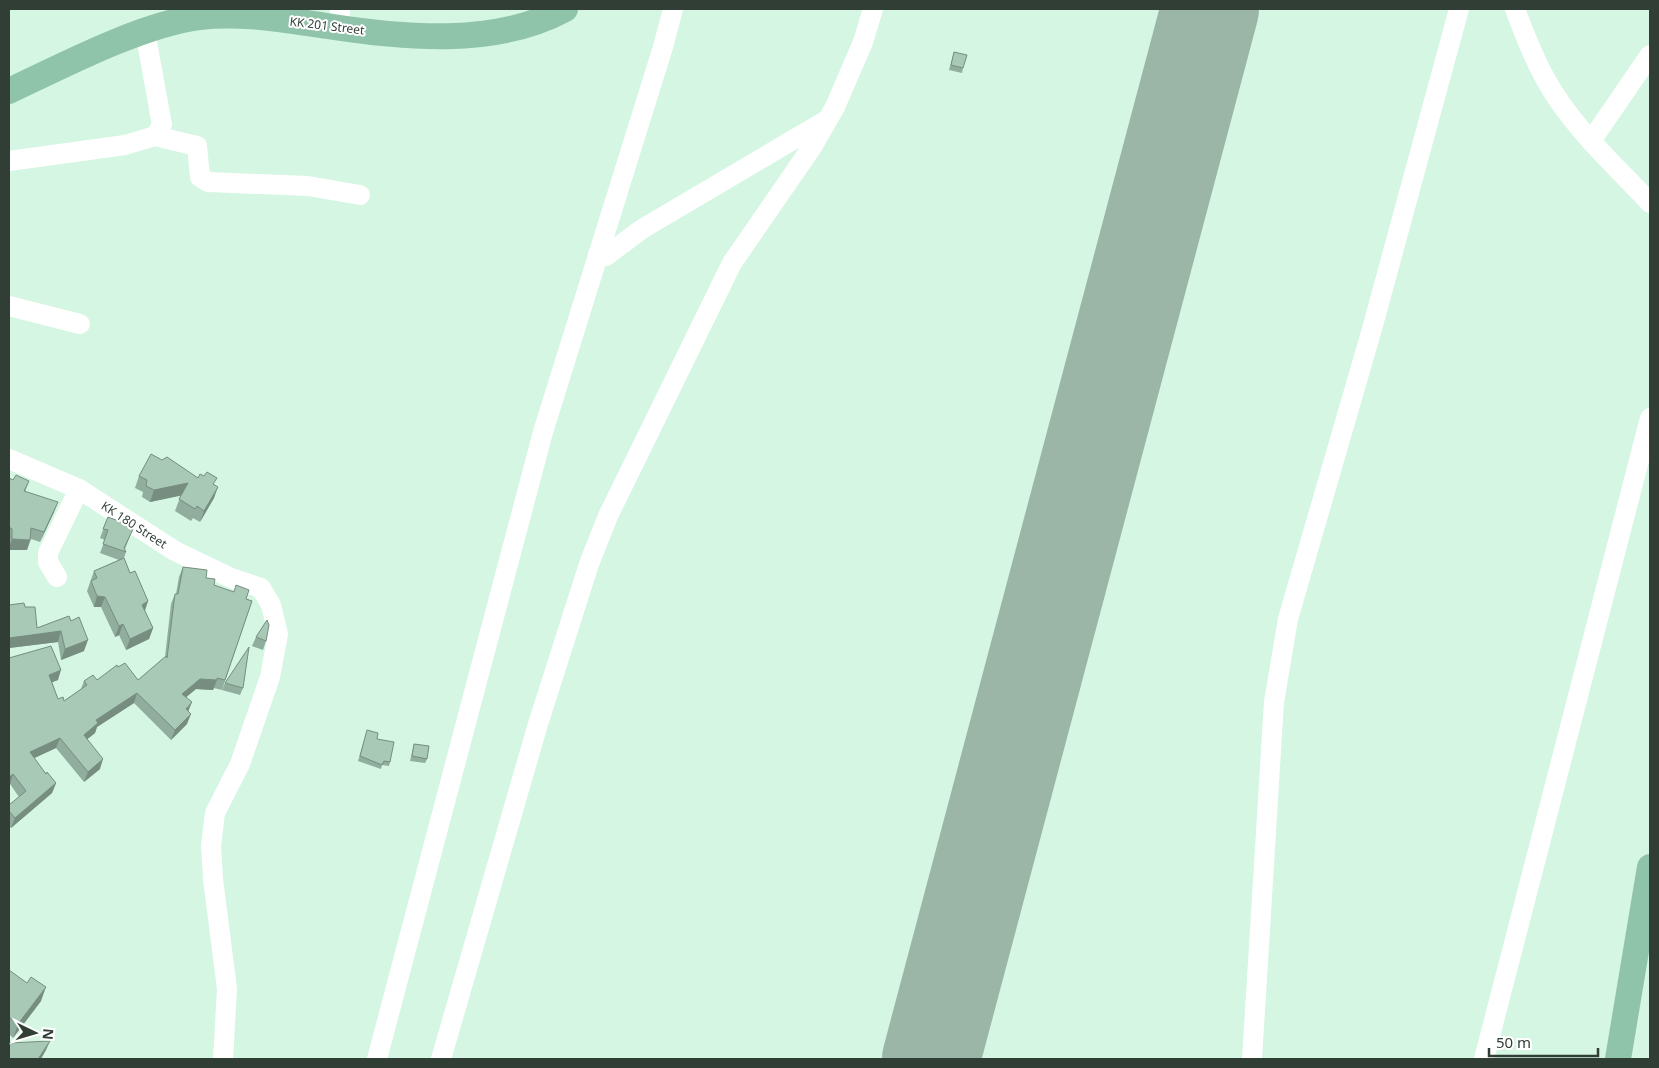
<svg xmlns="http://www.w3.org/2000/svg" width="1659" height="1068" viewBox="0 0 1659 1068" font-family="'Noto Sans',sans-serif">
  <rect width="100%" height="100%" fill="#d4f6e2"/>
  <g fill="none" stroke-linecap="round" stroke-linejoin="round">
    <!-- runway -->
    <polyline stroke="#9bb6a6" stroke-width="98" points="931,1059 1210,9"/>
    <!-- minor -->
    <g stroke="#fff" stroke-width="20">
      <polyline points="340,9 340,28"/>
      <path d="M1515 9C1524 33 1533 57 1546 80 1572 127 1614 164 1650 203"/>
      <polyline points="155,136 197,146 200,177 208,182 308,186 360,195"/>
      <polyline points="1591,141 1650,55"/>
      <polyline points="9,161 125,145 155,136 162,125 145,31"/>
      <polyline points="598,254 606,256 642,229 825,121"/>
      <polyline points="9,306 80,324"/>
      <polyline points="9,459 79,489 175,551 231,578 261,588 271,605 278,634 270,677 240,764 215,813 211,846 213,879 227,989 223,1059"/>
      <polyline points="57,577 48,562 48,553 79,489"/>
      <polyline points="377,1059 543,432 663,47 673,9"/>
      <polyline points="441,1059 538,724 589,564 608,516 732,263 812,147 835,107 863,42 873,9"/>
      <polyline points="1252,1059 1274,702 1288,619 1372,329 1459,9"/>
      <polyline points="1484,1059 1650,418"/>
    </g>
    <!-- major -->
    <g stroke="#90c4aa" stroke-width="26">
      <path d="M9 91C64 65 140 25 199 17 242 12 285 20 327 26 404 38 495 47 565 9"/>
      <polyline points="1618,1059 1650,867"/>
    </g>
  </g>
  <!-- wall -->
  <g fill="#90ad9d">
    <polygon points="954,52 963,68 962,73 949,70"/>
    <polygon points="139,476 198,478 215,485 214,498 200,522 193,518 191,521 175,511 181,495 150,502 142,497 143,492 135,488"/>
    <polygon points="9,478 13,480 29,481 25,492 54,512 40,542 31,539 27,550 9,550"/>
    <polygon points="108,517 130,536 125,549 126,552 124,558 130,573 148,601 145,611 153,628 149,639 126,650 119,635 115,637 101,607 94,607 87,591 94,571 119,560 100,553 105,540 100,538"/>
    <polygon points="183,567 206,578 214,585 252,601 222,690 214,688 213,690 196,689 186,697 188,711 187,724 171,740 134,703 97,727 95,733 87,739 100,769 84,782 56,748 34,758 46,774 56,783 52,793 11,828 9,826 9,805 19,797 10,784 9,658 58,680 52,682 58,699 64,701 81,689 84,681 97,680 118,667 138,680 165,657 171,604 175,594 176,594 179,577"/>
    <polygon points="25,607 37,628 69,616 84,651 61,660 58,642 9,648"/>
    <polygon points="256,637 266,641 263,650 252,646"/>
    <polygon points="225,683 243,688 240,695 222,690"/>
    <polygon points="366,734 377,739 390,762 389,766 382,765 381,769 358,761"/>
    <polygon points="414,744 427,759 425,763 410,761"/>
    <polygon points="9,971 41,1001 13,1038 9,1034"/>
  </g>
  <!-- shaded-wall -->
  <g fill="#768d7f">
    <polygon points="188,483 184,495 150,502 154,490"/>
    <polygon points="218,487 214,498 200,522 204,511"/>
    <polygon points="58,502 54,512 40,542 44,532"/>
    <polygon points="12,539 30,540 27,550 9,550 9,547"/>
    <polygon points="97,596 105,597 101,607 94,607"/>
    <polygon points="148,601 144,612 142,605"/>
    <polygon points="123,624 119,635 115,637 119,626"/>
    <polygon points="153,628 149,639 126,650 130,639"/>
    <polygon points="61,631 58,642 9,648 9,638"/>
    <polygon points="88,640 84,651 61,660 65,649"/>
    <polygon points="61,670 58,680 45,685 49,675"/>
    <polygon points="200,679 217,680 213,690 196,689 178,704 182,694"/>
    <polygon points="137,693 134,703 97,727 95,733 80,745 84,735 96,720"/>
    <polygon points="192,702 188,712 186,709"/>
    <polygon points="191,714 187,724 171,740 175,730"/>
    <polygon points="60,738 56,748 26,762 30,752"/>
    <polygon points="103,759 100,769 84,782 88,772"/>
    <polygon points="13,774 10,784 9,784 9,777"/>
    <polygon points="56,783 52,793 11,828 15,818"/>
    <polygon points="46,987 41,1001 13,1038 18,1024"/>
    <polygon points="50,1041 46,1050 41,1059 38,1059"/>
  </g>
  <!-- building -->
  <g fill="#a8c9b6" stroke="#768d7f">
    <polygon points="954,52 967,55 963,68 951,65"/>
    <polygon points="151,454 162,460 167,457 198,478 200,474 204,476 207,472 217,478 213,484 218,487 204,511 197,506 195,509 179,499 188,483 154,490 146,486 147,480 139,476"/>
    <polygon points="16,475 29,481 24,491 58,502 44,532 31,528 30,540 12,539 12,529 9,527 9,478 13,480"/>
    <polygon points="108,517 134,527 124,548 126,552 103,544 108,530 103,529"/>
    <polygon points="124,558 130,573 135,571 148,601 142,605 153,628 130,639 123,624 119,626 105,597 97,596 91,581 97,578 94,571"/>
    <polygon points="183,567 207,570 206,578 215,579 214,585 234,592 236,585 249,590 246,599 252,601 225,680 217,678 217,680 200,679 182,694 192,702 186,709 191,714 175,730 137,693 96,720 98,723 84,735 103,759 88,772 60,738 30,752 46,774 47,772 56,783 15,818 9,811 9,805 26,791 13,774 9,777 9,658 51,646 61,670 49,675 58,699 63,697 64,701 87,685 84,681 93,675 97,680 117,665 118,667 125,663 138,680 166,656 167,658 175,594 178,594"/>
    <polygon points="24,603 25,607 35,607 37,628 69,616 71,621 79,617 88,640 65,649 61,631 9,638 9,605"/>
    <polygon points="267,620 269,625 266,641 256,637"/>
    <polygon points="249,647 243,688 225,683"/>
    <polygon points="367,730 378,733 377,739 394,742 390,762 384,761 382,765 360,756"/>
    <polygon points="414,744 429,746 427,759 412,756"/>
    <polygon points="9,970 27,983 31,977 46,987 18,1024 9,1017"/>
    <polygon points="50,1041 38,1059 9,1059 9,1043"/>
  </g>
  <g text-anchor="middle" stroke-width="4" stroke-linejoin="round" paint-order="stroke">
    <!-- street labels -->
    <g font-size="12" fill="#303e36" stroke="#fff">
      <text transform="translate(327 26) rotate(7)" y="4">KK 201 Street</text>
      <text transform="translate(134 525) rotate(33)" y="4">KK 180 Street</text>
    </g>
  </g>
  <!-- border -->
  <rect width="1659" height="1068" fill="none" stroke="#303e36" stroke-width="20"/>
  <!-- north arrow -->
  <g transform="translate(35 1033) rotate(95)" stroke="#ffffff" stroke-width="4" paint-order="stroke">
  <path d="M0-4L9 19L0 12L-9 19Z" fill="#303e36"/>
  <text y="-8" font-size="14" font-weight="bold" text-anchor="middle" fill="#303e36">N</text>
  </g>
  <!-- scale -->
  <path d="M1489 1048v8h109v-8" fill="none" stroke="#303e36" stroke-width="2.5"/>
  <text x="1496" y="1048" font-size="15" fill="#303e36" stroke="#ffffff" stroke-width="4" paint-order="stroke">50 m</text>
</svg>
